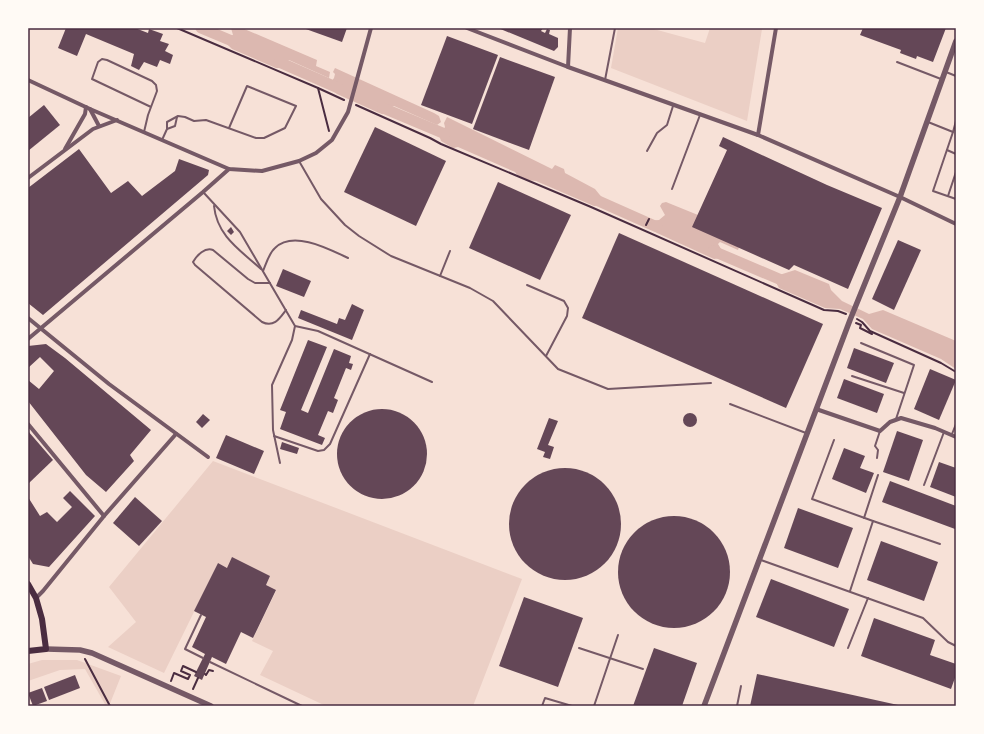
<svg xmlns="http://www.w3.org/2000/svg" width="984" height="734" viewBox="0 0 984 734" font-family="Bitter,serif">
  <rect width="100%" height="100%" fill="#f7e1d7"/>
  <!-- green -->
  <g fill="#ebcfc5">
    <polygon points="618,28 650,28 705,43 710,28 757,28 762,29 747,121 611,68"/>
    <polygon points="213,461 522,579 473,706 326,706 260,675 273,651 252,641 276,591 266,585 270,576 227,568 218,563 164,673 108,647 136,622 109,587"/>
    <polygon points="42,660 77,660 121,676 109,706 106,706 85,669 60,670 28,681 28,664"/>
  </g>
  <!-- water -->
  <g fill="#dcb8b0">
    <polygon points="231,28 242,28 317,60 316,66 330,72 329,78 289,60 285,62 291,68 276,68 232,49 219,36 227,37 233,35"/>
    <polygon points="335,68 434,113 439,116 441,122 437,125 394,106 391,107 397,113 382,114 377,112 337,94 325,83 331,82 334,78 335,74 333,72"/>
    <path d="M447 117 552 169 555 165 564 169 565 173 595 189 608 205 594 206 536 181C530 181 518 178 515 172L458 147 453 148 441 141 439 135 432 129H444L445 127 444 123Z"/>
    <polygon points="666,202 698,215 739,247 738,250 720,242 718,244 726,257 714,259 657,233 644,221 659,220 665,215 660,206 662,203"/>
    <polygon points="795,270 829,284 831,290 842,301 869,314 883,310 956,341 956,369 941,359 872,329 863,319 840,309 825,308 779,288 773,277"/>
  </g>
  <g fill="none" stroke-linecap="round" stroke-linejoin="round">
    <!-- canal -->
    <g stroke="#dcb8b0" stroke-width="11">
      <polyline points="201,28 232,41"/>
      <polyline points="279,62 338,88"/>
      <polyline points="383,108 445,134"/>
      <polyline points="594,199 657,227"/>
      <polyline points="713,251 786,282"/>
    </g>
  </g>
  <!-- building -->
  <g fill="#644757">
    <polygon points="66,28 135,28 148,33 149,29 163,34 160,41 169,44 165,51 173,55 170,64 160,60 157,67 144,62 139,70 131,66 134,54 86,34 77,56 58,48"/>
    <polygon points="303,28 347,28 342,42"/>
    <polygon points="498,28 543,28 541,31 545,33 547,29 550,30 549,34 558,38 558,47 554,51"/>
    <polygon points="863,28 946,28 933,62 917,56 916,59 900,53 901,50 860,35"/>
    <polygon points="447,36 498,55 472,124 421,105"/>
    <polygon points="500,57 555,77 529,150 473,129"/>
    <polygon points="44,105 60,125 28,151 28,118"/>
    <polygon points="375,127 446,161 416,226 344,192"/>
    <polygon points="723,137 827,185 882,208 848,289 794,265 789,270 692,227 727,150 719,146"/>
    <polygon points="79,149 111,193 128,181 142,196 175,171 179,159 209,170 208,175 43,315 28,303 28,188"/>
    <polygon points="498,182 571,215 540,280 469,248"/>
    <polygon points="231,227 234,232 231,235 227,231"/>
    <polygon points="619,233 823,324 786,408 582,318"/>
    <polygon points="898,240 921,250 894,310 872,299"/>
    <polygon points="283,269 311,281 304,297 276,286"/>
    <polygon points="352,304 364,310 352,340 298,318 301,310 337,324 339,318 345,320"/>
    <polygon points="308,340 327,347 301,410 308,413 334,349 351,356 349,363 353,364 351,370 346,368 334,398 338,400 333,413 328,411 318,435 325,438 322,445 280,429 286,412 280,410"/>
    <polygon points="46,344 65,358 151,430 130,455 134,461 106,492 86,475 28,401 28,380 39,389 54,371 40,357 28,368 28,346"/>
    <polygon points="854,348 894,363 886,383 847,368"/>
    <polygon points="930,369 956,380 939,420 914,409"/>
    <polygon points="844,379 884,394 877,413 837,398"/>
    <circle cx="382" cy="454" r="45"/>
    <circle cx="690" cy="420" r="7"/>
    <polygon points="203,414 210,420 202,428 196,422"/>
    <polygon points="549,418 558,421 548,445 554,447 550,459 543,457 545,452 537,449"/>
    <polygon points="28,431 53,460 28,484"/>
    <polygon points="897,431 923,440 909,481 883,472"/>
    <polygon points="226,435 264,451 254,474 216,458"/>
    <polygon points="282,442 299,448 297,454 280,449"/>
    <polygon points="844,448 865,456 860,468 874,473 866,493 832,479"/>
    <polygon points="939,462 956,468 956,497 930,487"/>
    <circle cx="565" cy="524" r="56"/>
    <polygon points="890,481 956,506 956,526 955,529 882,502"/>
    <polygon points="70,491 95,516 49,567 33,564 28,556 28,497 40,516 47,512 57,522 72,507 63,498"/>
    <polygon points="135,497 162,521 139,546 113,523"/>
    <polygon points="798,508 853,528 838,568 784,548"/>
    <circle cx="674" cy="572" r="56"/>
    <polygon points="881,541 938,562 924,601 867,580"/>
    <polygon points="232,557 270,576 266,585 276,590 253,638 241,632 226,664 212,657 202,680 194,676 205,654 192,647 206,617 194,611 218,563 227,568"/>
    <polygon points="771,579 849,609 834,647 756,617"/>
    <polygon points="524,597 583,618 558,687 499,666"/>
    <polygon points="874,618 935,640 930,655 956,664 956,675 951,689 861,656"/>
    <polygon points="654,648 697,663 682,706 633,706"/>
    <polygon points="757,674 898,705 898,706 750,706"/>
    <polygon points="75,675 80,688 49,700 44,687"/>
    <polygon points="42,688 47,701 33,706 28,693"/>
  </g>
  <g fill="none" stroke-linecap="round" stroke-linejoin="round">
    <!-- path -->
    <g stroke="#4a2c40" stroke-width="2">
      <polyline points="177,28 318,88 344,100"/>
      <polyline points="318,88 329,131"/>
      <polyline points="356,105 430,138 441,144 591,207 824,310 838,311 846,314"/>
      <polyline points="646,225 649,219"/>
      <polyline points="857,319 862,322 870,331 941,363 956,372"/>
      <polyline points="856,323 861,325 860,328 872,334"/>
      <polyline points="85,659 110,706"/>
      <polyline points="205,674 206,675 209,670 213,671"/>
      <polyline points="171,681 174,673 188,679 190,675 181,671 183,666 196,672"/>
      <polyline points="193,689 198,678"/>
    </g>
    <!-- service -->
    <g stroke="#755966" stroke-width="2">
      <polyline points="897,62 941,79"/>
      <polyline points="946,72 956,76"/>
      <polyline points="605,80 615,28"/>
      <polyline points="928,122 953,132 933,191 956,199"/>
      <polyline points="167,129 175,126 177,117"/>
      <polyline points="144,132 148,115 157,91 156,85 152,81 107,60 102,59 98,62 92,79 151,107"/>
      <polyline points="953,132 956,121"/>
      <polyline points="162,140 167,129 167,122 178,116 185,117 194,121 206,120 256,138 264,138 285,128 296,106 247,86 229,128"/>
      <polyline points="947,150 956,154"/>
      <polyline points="647,151 657,133 667,125 673,106"/>
      <polyline points="299,161 321,199 345,225 359,236 391,256 470,288 493,301 558,369 608,389 711,383"/>
      <polyline points="672,189 700,115"/>
      <polyline points="204,193 240,232 295,326 292,340 272,385 273,430 280,463"/>
      <polyline points="948,196 956,172"/>
      <path d="M214 206C217 236 240 250 261 269"/>
      <path d="M263 271C266 264 269 253 275 248 293 230 329 249 348 258"/>
      <polyline points="440,276 450,251"/>
      <path d="M270 283H255L248 279 213 250C205 247 197 255 193 262L195 265 262 322C274 328 280 318 286 310"/>
      <polyline points="527,285 564,301 568,308 567,316 546,356"/>
      <polyline points="295,326 318,331 432,382"/>
      <polyline points="861,343 914,365 896,419"/>
      <polyline points="852,376 904,393"/>
      <polyline points="730,404 806,433"/>
      <polyline points="952,434 956,424"/>
      <polyline points="274,436 318,451 324,450 330,444 370,354"/>
      <polyline points="834,440 812,499 873,521"/>
      <polyline points="877,458 878,450 875,446 880,431"/>
      <polyline points="924,485 944,432"/>
      <polyline points="864,518 878,475"/>
      <polyline points="761,560 923,618 948,642 956,646"/>
      <polyline points="850,591 873,521 940,544"/>
      <polyline points="201,615 185,649 203,658"/>
      <polyline points="579,648 643,669"/>
      <polyline points="848,648 868,598"/>
      <polyline points="210,662 302,706"/>
      <polyline points="542,706 545,698 572,706"/>
      <polyline points="594,706 618,635"/>
      <polyline points="737,706 741,686"/>
    </g>
    <!-- minor -->
    <g stroke="#755966" stroke-width="4">
      <polyline points="467,28 568,67 758,135 900,197 956,224"/>
      <polyline points="568,67 570,28"/>
      <polyline points="28,80 90,109 229,169 262,171 299,161 316,153 332,140 348,112 371,28"/>
      <polyline points="90,109 99,126"/>
      <polyline points="758,135 776,28"/>
      <polyline points="65,149 85,114 86,107"/>
      <polyline points="28,178 93,129 117,120"/>
      <polyline points="28,318 109,384 208,457"/>
      <polyline points="28,339 203,192 229,169"/>
      <polyline points="816,409 880,431 890,422 901,418 935,428 956,437"/>
      <polyline points="28,424 104,516"/>
      <polyline points="36,598 43,591 104,516 176,434"/>
    </g>
    <!-- tertiary -->
    <g stroke="#755966" stroke-width="5.5">
      <polyline points="46,649 80,650 92,653 211,706"/>
      <polyline points="704,706 850,320 900,197 956,41"/>
    </g>
    <!-- secondary -->
    <polyline stroke="#4a2c40" stroke-width="6" points="28,584 36,598 42,619 46,649 28,651"/>
  </g>
  <!-- border -->
  <rect width="984" height="734" fill="none" stroke="#fffaf5" stroke-width="58"/>
  <rect x="29" y="29" width="926" height="676" fill="none" stroke="#4a2c40" stroke-width="1.5"/>
</svg>
